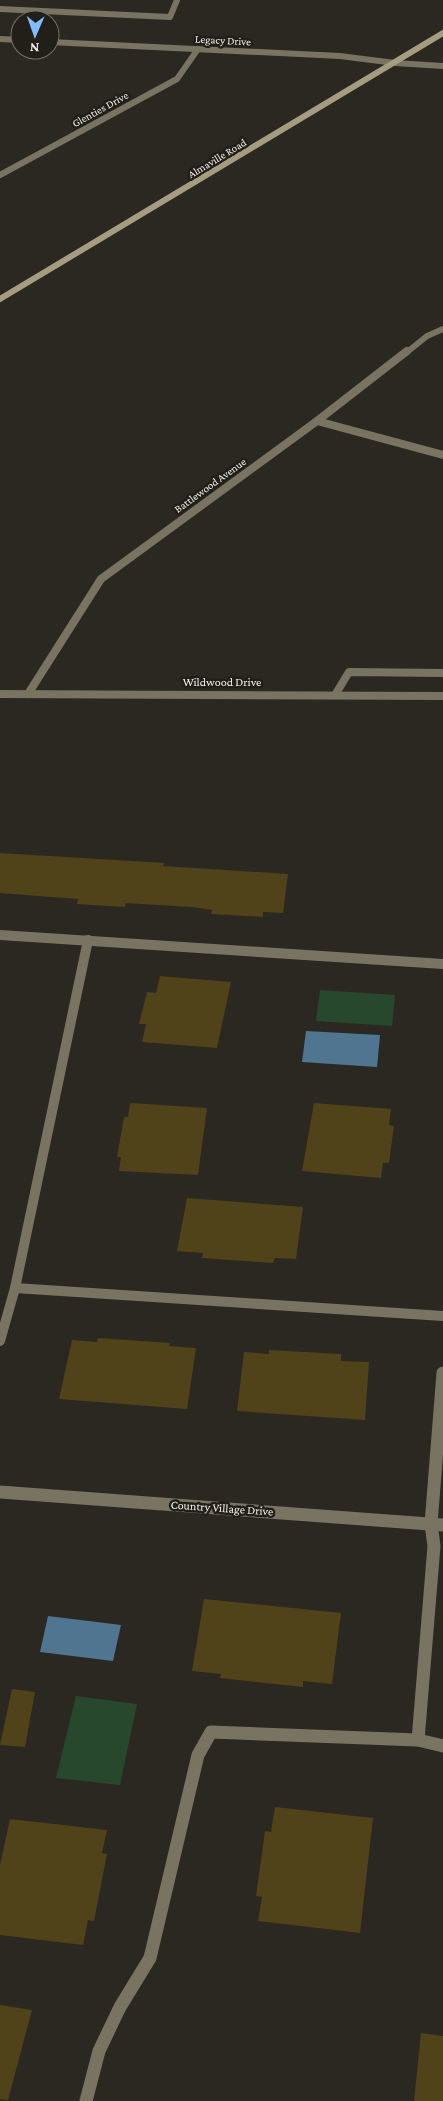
<svg xmlns="http://www.w3.org/2000/svg" width="443" height="2101" viewBox="0 0 443 2101" font-family="'Crimson Pro',serif">
  <rect width="100%" height="100%" fill="#2b2821"/>
  <!-- green -->
  <g fill="#28482d">
    <polygon points="320,990 395,995 392,1026 316,1021"/>
    <polygon points="76,1696 137,1704 120,1785 56,1778"/>
  </g>
  <!-- water -->
  <g fill="#507591">
    <polygon points="306,1031 380,1035 377,1067 302,1062"/>
    <polygon points="48,1616 121,1625 113,1661 40,1652"/>
  </g>
  <!-- building -->
  <g fill="#504219">
    <polygon points="0,853 164,863 163,866 288,874 283,913 263,912 263,917 211,914 212,910 191,907 126,903 125,907 77,904 78,899 0,893"/>
    <polygon points="160,976 231,982 217,1048 142,1042 146,1024 139,1024 147,992 156,993"/>
    <polygon points="130,1103 207,1108 198,1175 119,1171 121,1157 117,1157 124,1117 128,1117"/>
    <polygon points="314,1103 391,1109 389,1125 394,1126 389,1163 383,1163 381,1178 302,1171"/>
    <polygon points="187,1198 303,1207 296,1259 275,1258 273,1263 202,1258 203,1253 177,1251"/>
    <polygon points="98,1338 170,1343 169,1346 196,1348 187,1409 59,1399 72,1340 97,1342"/>
    <polygon points="269,1350 341,1354 341,1361 369,1362 365,1420 237,1411 244,1352 269,1354"/>
    <polygon points="204,1599 341,1613 332,1684 303,1681 303,1687 220,1678 221,1674 192,1671"/>
    <polygon points="12,1689 35,1692 25,1747 0,1745"/>
    <polygon points="275,1807 373,1818 360,1933 258,1921 262,1897 256,1896 265,1831 271,1832"/>
    <polygon points="10,1819 107,1830 102,1853 107,1854 94,1921 88,1920 83,1945 0,1935 0,1865"/>
    <polygon points="0,2005 32,2010 8,2100 0,2099"/>
    <polygon points="421,2033 443,2036 443,2101 414,2101"/>
  </g>
  <g fill="none" stroke-linecap="round" stroke-linejoin="round">
    <!-- lane-far3 -->
    <polyline stroke="#797361" stroke-width="6" points="0,9 170,17 177,0"/>
    <!-- lane-far2 -->
    <polyline stroke="#797361" stroke-width="8" points="335,695 349,672 443,673"/>
    <!-- lane-far1 -->
    <g stroke="#797361" stroke-width="10">
      <polyline points="0,935 443,964"/>
      <polyline points="15,1288 443,1316"/>
      <polyline points="0,1341 15,1288 88,940"/>
    </g>
    <!-- lane -->
    <g stroke="#797361" stroke-width="13">
      <polyline points="418,1740 434,1546 431,1524 443,1373"/>
      <polyline points="86,2101 99,2051 120,2007 150,1958 198,1755 211,1732 418,1740 443,1746"/>
    </g>
    <!-- street-far2 -->
    <g stroke="#797361" stroke-width="6">
      <polyline points="0,39 20,40"/>
      <polyline points="50,42 340,56 395,63 443,66"/>
      <polyline points="0,175 177,79 198,49"/>
      <polyline points="406,353 427,336 443,329"/>
    </g>
    <!-- street-far1 -->
    <g stroke="#797361" stroke-width="8">
      <polyline points="317,421 443,455"/>
      <polyline points="0,694 443,696"/>
      <polyline points="28,694 101,579 317,421 407,351"/>
    </g>
    <!-- street -->
    <polyline stroke="#797361" stroke-width="13" points="0,1492 443,1525"/>
    <!-- secondary -->
    <polyline stroke="#a69d80" stroke-width="6" points="0,299 443,33"/>
  </g>
  <g text-anchor="middle" stroke-width="5" stroke-linejoin="round" paint-order="stroke">
    <!-- far-street labels -->
    <g font-size="11" fill="#f1efea" stroke="#211f18">
      <text transform="translate(223 40) rotate(3)" y="4">Legacy Drive</text>
      <text transform="translate(100 109) rotate(-29)" y="4">Glenties Drive</text>
      <text transform="translate(217 158) rotate(-31)" y="4">Almaville Road</text>
      <text transform="translate(210 485) rotate(-36)" y="4">Battlewood Avenue</text>
    </g>
    <!-- street labels -->
    <g font-size="12" fill="#f1efea" stroke="#211f18">
      <text x="222" y="686">Wildwood Drive</text>
      <text transform="translate(222 1508) rotate(4)" y="4">Country Village Drive</text>
    </g>
  </g>
  <!-- north arrow -->
  <g transform="translate(35 35) rotate(182)"><circle r="24" fill="#211f18" stroke="#74726c"/>
  <path d="M0-4L9 19L0 12L-9 19Z" fill="#83bcfb"/>
  <text y="-8" font-size="14" font-weight="bold" text-anchor="middle" fill="#f1efea">N</text>
  </g>
</svg>
